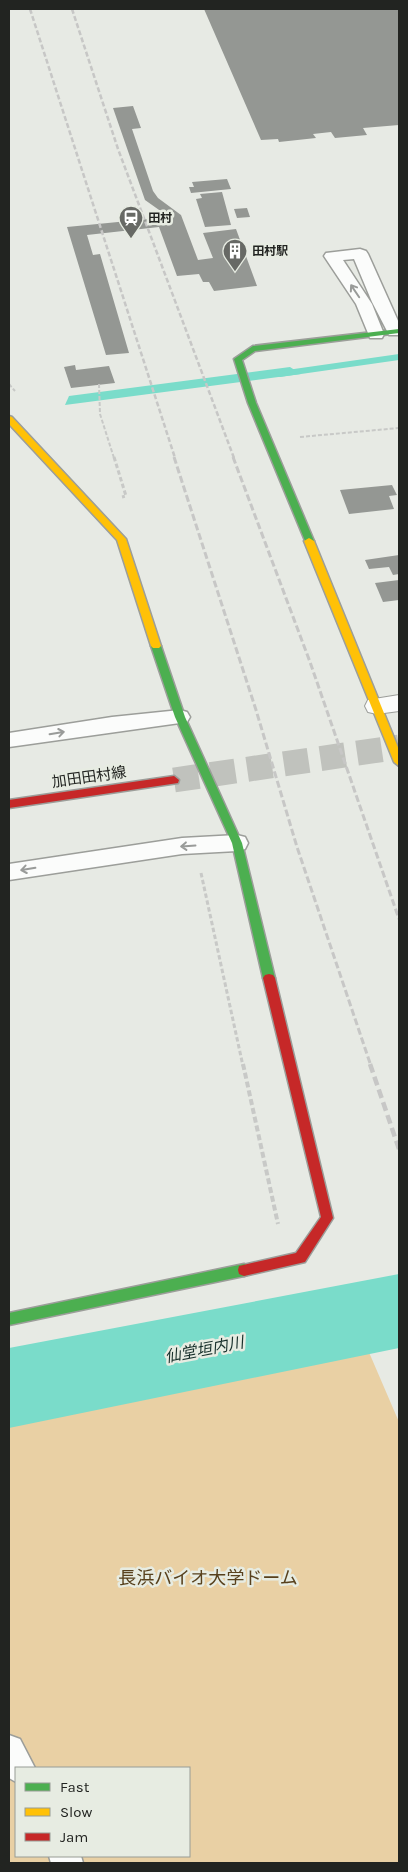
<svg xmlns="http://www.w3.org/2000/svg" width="408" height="1872" viewBox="0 0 408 1872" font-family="Karla,'Noto Sans JP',sans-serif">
  <rect width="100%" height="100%" fill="#e7eae4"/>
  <!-- green -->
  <path fill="#e9d0a4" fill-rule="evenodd" d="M368 1350 399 1422V1863H9V1424ZM16 1768H189V1856H16Z"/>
  <!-- water -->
  <polygon fill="#7adcca" points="290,367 301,374 65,405 69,396"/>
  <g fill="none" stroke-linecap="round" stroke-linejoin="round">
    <!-- stream -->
    <polygon fill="#7adcca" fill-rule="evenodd" points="399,354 399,360 280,377 275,374 280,371"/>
    <!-- river -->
    <polygon fill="#7adcca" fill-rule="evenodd" points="399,1274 399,1348 9,1428 9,1348"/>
  </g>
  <!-- building -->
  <g fill="#949793">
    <polygon points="204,9 398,9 399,125 363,128 367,135 335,138 331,132 313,134 316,138 279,142 278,139 261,140"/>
    <polygon points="133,106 141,128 132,129 153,191 158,198 181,215 198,260 213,258 203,233 236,229 257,286 214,291 209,282 203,282 199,274 177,276 159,227 87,235 93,255 100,254 129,353 106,355 67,227 169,217 145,200 113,108"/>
    <polygon points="227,179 231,189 191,193 189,187 194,187 192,182"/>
    <polygon points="222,192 231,225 205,227 196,199 202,198 200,194"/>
    <polygon points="247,208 250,217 237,218 234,209"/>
    <polygon points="75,365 76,370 109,366 115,383 71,388 64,367"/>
    <polygon points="392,485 397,495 389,496 394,509 349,514 340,490"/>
    <polygon points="399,555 399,574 393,575 389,567 369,569 365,560"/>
    <polygon points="399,580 399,600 383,602 375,583"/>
  </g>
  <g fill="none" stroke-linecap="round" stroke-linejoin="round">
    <!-- secondary-tunnel -->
    <polyline stroke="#c0c2bd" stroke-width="25" stroke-dasharray="25 12" stroke-linecap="butt" points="174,780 399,747"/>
    <defs>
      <g id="lane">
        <polygon points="360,249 366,251 368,254 399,323 399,335 389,335 387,331 372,302 354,259 343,260 372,304 384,334 382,338 370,338 356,304 324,256 326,253"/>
        <polygon points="180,710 187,712 190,717 187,722 9,747 9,733 112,717"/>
        <polygon points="237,835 245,837 248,843 245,849 237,851 182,854 9,880 9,864 182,838"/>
        <polygon points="9,1735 20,1739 35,1768 16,1768 16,1782 9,1778"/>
        <polygon points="49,1856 81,1856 83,1863 51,1863"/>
      </g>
      <polygon id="street" points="399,695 399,711 377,714 368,712 365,706 368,700"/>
      <g id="fast">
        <polygon points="399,329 399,333 255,351 242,360 256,403 314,541 309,544 306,543 248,403 234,359 253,346"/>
        <polygon points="156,643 161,646 185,717 242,843 275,978 273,981 265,981 263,978 232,843 175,717 151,646"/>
        <polygon points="244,1264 249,1266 250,1270 249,1274 244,1276 9,1325 9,1313"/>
      </g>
      <g id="slow">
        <polygon points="9,416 12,417 126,539 161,646 159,648 153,648 151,646 117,540 9,424"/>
        <polygon points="309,538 314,541 399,750 399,766 394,762 304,541"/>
      </g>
      <g id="jam">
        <polygon points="174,776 179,780 178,783 9,808 9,800"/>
        <polygon points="269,974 273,975 275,978 333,1218 305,1262 244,1276 239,1274 238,1270 239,1266 296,1253 321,1217 263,978 265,975"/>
      </g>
    </defs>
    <!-- lane casing -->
    <use href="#lane" stroke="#9c9e9a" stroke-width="3"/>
    <!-- street casing -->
    <use href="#street" stroke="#9c9e9a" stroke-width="2"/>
    <!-- fast casing -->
    <use href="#fast" stroke="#9c9e9a" stroke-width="3"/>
    <!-- slow casing -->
    <use href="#slow" stroke="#9c9e9a" stroke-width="3"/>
    <!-- jam casing -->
    <use href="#jam" stroke="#9c9e9a" stroke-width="3"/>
    <!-- path-far2 -->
    <g stroke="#c8c9c7" stroke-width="2" stroke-dasharray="4 2" stroke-linecap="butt">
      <polyline points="9,339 9,343"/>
      <polyline points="9,384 15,391"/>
      <polyline points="99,384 100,414 114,458"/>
      <polyline points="300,437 399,428"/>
    </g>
    <!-- path-far1 -->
    <g stroke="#c8c9c7" stroke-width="3" stroke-dasharray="4.5 2.5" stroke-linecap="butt">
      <polyline points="114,457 126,496 122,497"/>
      <polyline points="201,873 243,1066"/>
    </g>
    <!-- path -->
    <polyline stroke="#c8c9c7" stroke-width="4" stroke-dasharray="6 3" stroke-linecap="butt" points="243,1064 278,1224"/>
    <!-- lane -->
    <use href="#lane" fill="#fbfcfb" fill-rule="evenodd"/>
    <!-- street -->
    <use href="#street" fill="#fbfcfb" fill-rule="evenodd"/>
    <!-- fast -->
    <use href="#fast" fill="#4caf50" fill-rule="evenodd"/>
    <!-- slow -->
    <use href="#slow" fill="#ffc107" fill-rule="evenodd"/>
    <!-- jam -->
    <use href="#jam" fill="#c62828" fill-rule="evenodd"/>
    <!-- rail-far2 -->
    <g stroke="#c7c7c6" stroke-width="2.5" stroke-dasharray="5 2.5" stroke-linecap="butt">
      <polyline points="30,9 175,458"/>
      <polyline points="72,9 118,149 234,458"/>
    </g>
    <!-- rail-far1 -->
    <g stroke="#c7c7c6" stroke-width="3" stroke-dasharray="7 3" stroke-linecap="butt">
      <polyline points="174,457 256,710 297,847 371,1066"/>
      <polyline points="233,457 310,662 399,919"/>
    </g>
    <!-- rail -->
    <polyline stroke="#c7c7c6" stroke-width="4.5" stroke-dasharray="9 4.5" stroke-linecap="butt" points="370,1064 399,1149"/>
  </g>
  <!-- one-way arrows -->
  <defs><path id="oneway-shaft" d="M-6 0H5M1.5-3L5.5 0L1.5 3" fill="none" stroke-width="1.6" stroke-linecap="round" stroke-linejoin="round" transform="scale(1.25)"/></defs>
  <g stroke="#999b99">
    <use href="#oneway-shaft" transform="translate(355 291) rotate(-124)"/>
    <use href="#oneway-shaft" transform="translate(57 733) rotate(-9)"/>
    <use href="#oneway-shaft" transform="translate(188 846) rotate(176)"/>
    <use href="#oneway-shaft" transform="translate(28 869) rotate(171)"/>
  </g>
  <!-- icons -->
  <defs>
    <symbol id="station-pin" viewBox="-11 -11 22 30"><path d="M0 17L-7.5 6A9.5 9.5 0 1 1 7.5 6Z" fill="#676965" stroke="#e7ece2"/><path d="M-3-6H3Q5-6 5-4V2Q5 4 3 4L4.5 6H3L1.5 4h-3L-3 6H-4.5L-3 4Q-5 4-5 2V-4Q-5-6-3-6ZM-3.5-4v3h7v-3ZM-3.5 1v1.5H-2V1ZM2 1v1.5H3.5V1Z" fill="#fff"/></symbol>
    <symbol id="building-pin" viewBox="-11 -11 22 30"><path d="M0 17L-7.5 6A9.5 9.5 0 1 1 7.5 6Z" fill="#676965" stroke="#e7ece2"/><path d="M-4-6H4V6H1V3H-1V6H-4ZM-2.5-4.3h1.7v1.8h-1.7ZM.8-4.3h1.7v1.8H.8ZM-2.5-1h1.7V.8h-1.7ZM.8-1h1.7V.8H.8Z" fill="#fff"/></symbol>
  </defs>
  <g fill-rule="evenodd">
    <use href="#station-pin" x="117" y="204" width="28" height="38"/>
    <use href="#building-pin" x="221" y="237" width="28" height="38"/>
  </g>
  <g text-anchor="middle" stroke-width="5" stroke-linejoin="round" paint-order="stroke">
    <!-- far-poi labels -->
    <g font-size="12" font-weight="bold" fill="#222421" stroke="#e7ece2" text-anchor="start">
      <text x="148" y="222">田村</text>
      <text x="252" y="255">田村駅</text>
    </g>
    <!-- street labels -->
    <g font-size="15" fill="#222421" stroke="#e7ece2">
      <text transform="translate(89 777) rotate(-8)" y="5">加田田村線</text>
    </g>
    <!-- water labels -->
    <g font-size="16" font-style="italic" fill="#18302b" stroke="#e7ece2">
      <text transform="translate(204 1349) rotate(-11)" y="6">仙堂垣内川</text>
    </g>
    <!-- near-park labels -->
    <g font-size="18" fill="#58411d" stroke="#e7ece2">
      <text x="208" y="1584">長浜バイオ大学ドーム</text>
    </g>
  </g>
  <!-- border -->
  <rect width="408" height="1872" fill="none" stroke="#222421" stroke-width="20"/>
  <!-- legend -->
  <rect x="15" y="1767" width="175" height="90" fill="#e7ece2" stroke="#989c95"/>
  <rect x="25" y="1783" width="25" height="8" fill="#4caf50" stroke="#989c95"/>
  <text x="60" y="1792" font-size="15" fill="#222421">Fast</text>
  <rect x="25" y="1808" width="25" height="8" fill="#ffc107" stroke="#989c95"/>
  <text x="60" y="1817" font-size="15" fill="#222421">Slow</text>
  <rect x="25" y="1833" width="25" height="8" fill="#c62828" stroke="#989c95"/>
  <text x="60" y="1842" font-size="15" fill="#222421">Jam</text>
</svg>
